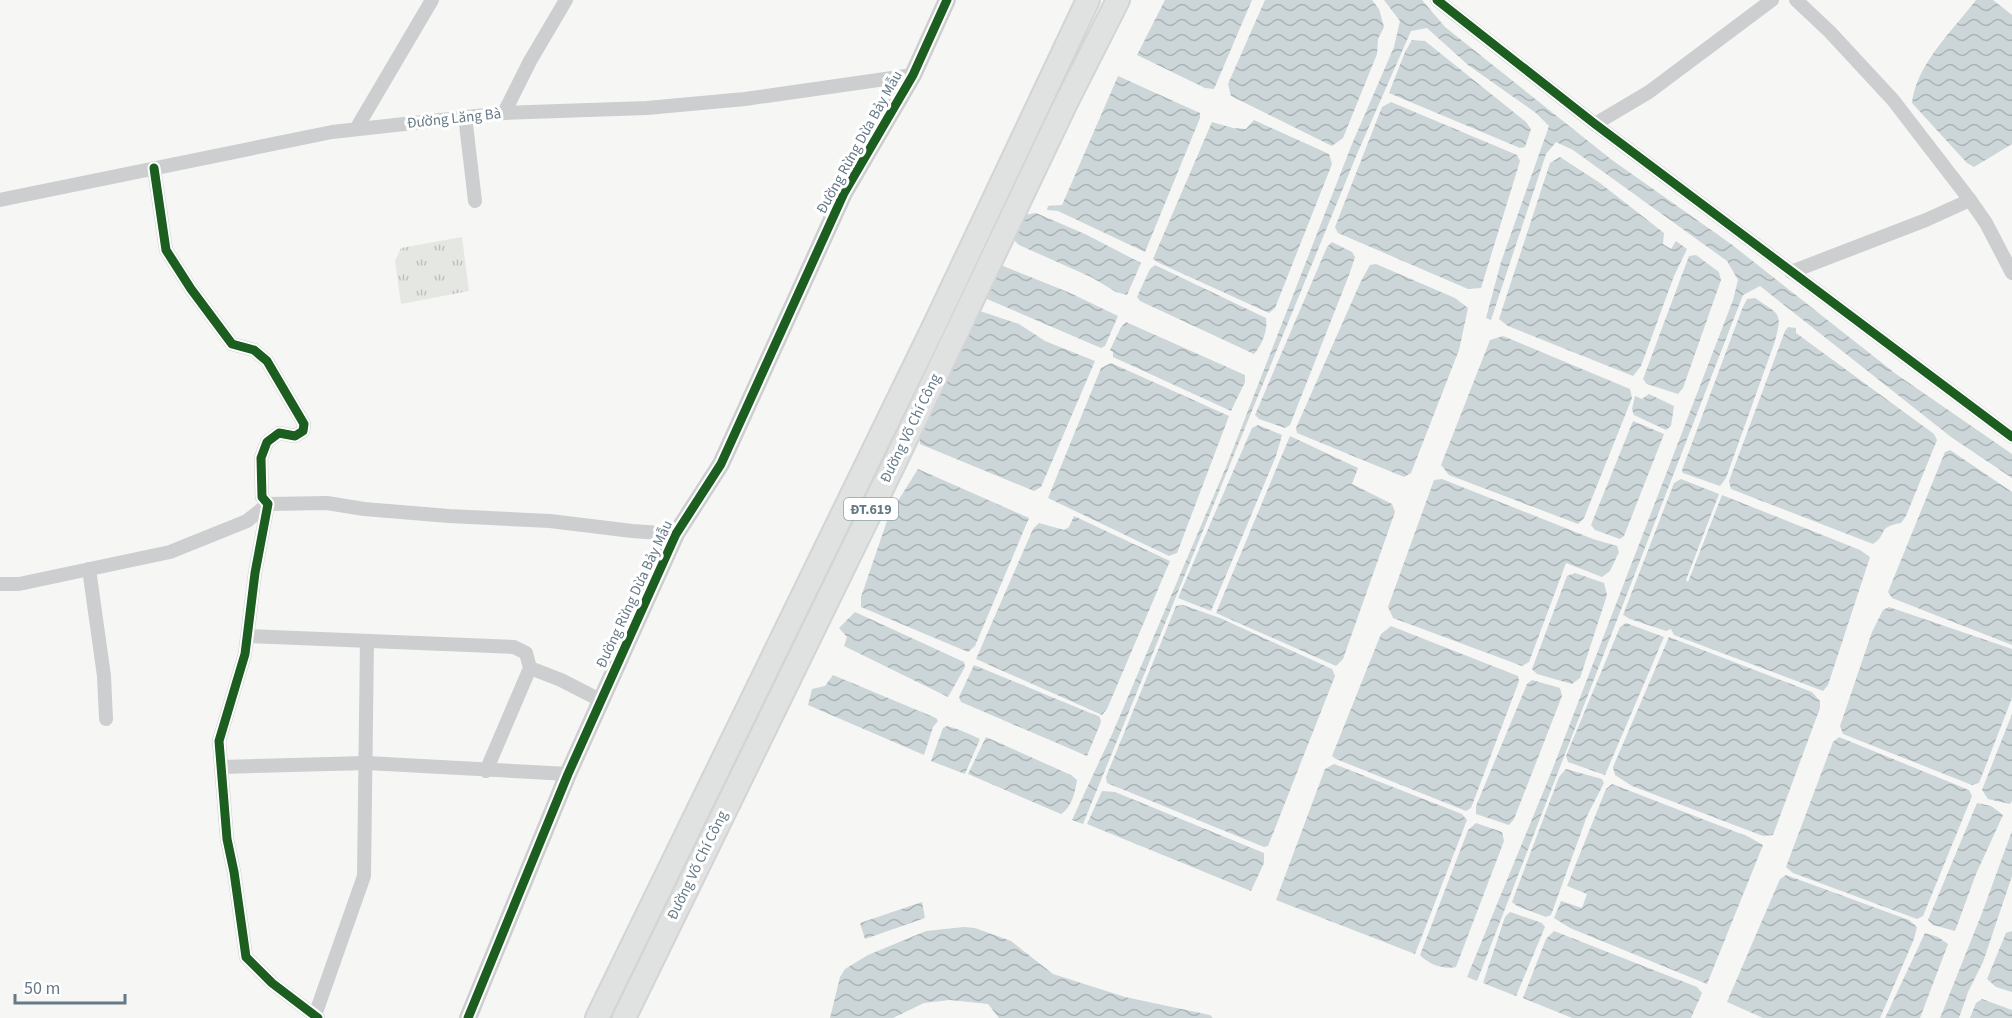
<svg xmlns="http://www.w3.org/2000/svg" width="2012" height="1018" viewBox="0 0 2012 1018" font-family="'Source Sans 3',sans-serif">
  <defs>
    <pattern id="park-tufts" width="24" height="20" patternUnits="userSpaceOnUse" patternTransform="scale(1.5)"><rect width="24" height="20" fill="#e5e8e2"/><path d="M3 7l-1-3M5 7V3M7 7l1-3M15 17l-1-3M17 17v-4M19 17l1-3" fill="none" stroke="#bdc1bd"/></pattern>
    <pattern id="water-waves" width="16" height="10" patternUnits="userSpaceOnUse" patternTransform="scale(1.5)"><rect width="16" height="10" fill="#ccd5d8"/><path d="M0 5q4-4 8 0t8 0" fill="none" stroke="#a9b2b5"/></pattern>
  </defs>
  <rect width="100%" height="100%" fill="#f6f6f5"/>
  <!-- park -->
  <polygon fill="url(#park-tufts)" points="462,237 469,291 401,304 395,261 401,248"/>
  <!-- water -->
  <g fill="url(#water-waves)">
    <polygon points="1165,0 1252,0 1214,89 1205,88 1137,55"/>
    <polygon points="1265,0 1372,0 1379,9 1384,27 1378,39 1377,54 1343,138 1332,146 1231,96 1228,84"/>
    <polygon points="1384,0 1422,0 1445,27 1612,160 1731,244 1896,374 2012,454 2012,478 1951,437 1760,286 1743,295 1477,981 1467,977 1551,773 1733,300 1738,280 1727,261 1573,150 1556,142 1546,154 1491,320 1486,318 1501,262 1549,126 1536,113 1468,65 1427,28 1411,31 1357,154 1083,824 1072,820 1113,732 1226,467 1352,144 1394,47 1400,21"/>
    <path d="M1976 0H1993L2012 15V144L1974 167 1967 163 1912 103C1916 65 1953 30 1976 0Z"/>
    <polygon points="1412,40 1425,41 1526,122 1531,129 1525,147 1520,148 1389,93 1405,52"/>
    <polygon points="1118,76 1200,113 1200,118 1145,252 1058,211 1047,210 1048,206 1062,205"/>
    <polygon points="1391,102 1517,155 1520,161 1481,288 1468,289 1338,233 1335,227 1382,107"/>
    <polygon points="1254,120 1329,154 1332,164 1275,308 1269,313 1159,263 1153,259 1212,122 1233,128 1246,129"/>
    <polygon points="1560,157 1600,183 1664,233 1663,244 1671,249 1676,241 1687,249 1674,276 1641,366 1633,376 1508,326 1499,319 1550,163"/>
    <polygon points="1036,213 1085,234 1141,263 1127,295 1116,292 1091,277 1019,245 1014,240 1023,215"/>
    <polygon points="1332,242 1352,252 1355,257 1349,275 1290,425 1285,428 1259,419 1255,415 1327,247"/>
    <polygon points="1696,255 1719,272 1721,280 1683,388 1678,394 1647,384 1643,379 1689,256"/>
    <polygon points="1376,264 1455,298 1468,308 1459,350 1411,473 1404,477 1297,433 1296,428 1361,281 1370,265"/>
    <path d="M1155 265 1266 318C1268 330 1262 345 1254 354L1140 301 1137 297 1150 269Z"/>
    <polygon points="1003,266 1068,292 1118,316 1105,346 1101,348 987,299 984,296 993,270"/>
    <path d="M1755 298C1779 315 1783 311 1775 341L1726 478 1720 486 1683 473 1682 470 1742 309 1747 299Z"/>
    <polygon points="977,310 1019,324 1045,341 1095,361 1041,487 1034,491 920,444 919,434"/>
    <polygon points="1126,322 1245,375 1245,382 1231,411 1113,357 1113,352 1110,350 1121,327"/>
    <path d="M1788 327 1796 328V333L1934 434 1937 440 1906 516 1901 523C1876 527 1888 535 1873 544L1731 489 1729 481 1785 331Z"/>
    <polygon points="1503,336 1630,389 1632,398 1584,518 1578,524 1449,475 1441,465 1490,340"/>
    <polygon points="1111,363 1229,416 1177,553 1169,556 1048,498 1099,373 1101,368"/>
    <polygon points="1649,394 1674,406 1671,426 1666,430 1634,415 1632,409 1635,396 1642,399"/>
    <polygon points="1633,421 1664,434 1624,536 1620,539 1595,530 1591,525"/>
    <polygon points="1258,425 1282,435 1276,456 1211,611 1178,598 1252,428"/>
    <polygon points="1290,436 1358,468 1352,484 1392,504 1395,512 1343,659 1336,666 1216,613"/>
    <polygon points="1950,450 2012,492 2012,645 1892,598 1888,592 1945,452"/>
    <polygon points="918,469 1029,518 975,646 968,652 861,607 861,597 889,515"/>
    <polygon points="1442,479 1593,539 1617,546 1619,552 1610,571 1602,577 1566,563 1529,662 1522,666 1393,618 1388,607 1434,480"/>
    <polygon points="1681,479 1719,494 1686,580 1688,582 1722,495 1860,550 1870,557 1828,685 1823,691 1674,635 1671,629 1666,631 1630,619 1623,615 1674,483"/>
    <polygon points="1074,516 1170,561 1107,709 1102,715 976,659 1033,529 1039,523 1064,530 1069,527"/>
    <polygon points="1575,573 1604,583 1607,595 1580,678 1572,684 1537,674 1532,669 1567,576"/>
    <polygon points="1183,605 1220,618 1332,669 1335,676 1268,846 1264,847 1107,783 1106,777 1176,606"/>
    <polygon points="1889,607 2012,649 2012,698 1979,783 1972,785 1843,734 1840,726 1872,632 1883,610"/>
    <polygon points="855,612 964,662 965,667 948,697 844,646 847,637 839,628"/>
    <polygon points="1626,623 1664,637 1605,775 1568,762 1566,756 1620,627"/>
    <polygon points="1391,626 1518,676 1519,681 1471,808 1466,811 1336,759 1332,756 1381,634"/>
    <polygon points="1669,637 1812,692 1820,701 1820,708 1773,835 1763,836 1632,786 1615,775 1613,767"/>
    <polygon points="974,665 1100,717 1101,722 1087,756 961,702 959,697"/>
    <polygon points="833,675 936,718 938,721 933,727 924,755 808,705 812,689 825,686"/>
    <polygon points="1532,680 1560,688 1562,696 1514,819 1509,825 1476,814 1476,806 1527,684"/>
    <polygon points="2012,714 2012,801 2010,804 1988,799 1982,790"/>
    <path d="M947 726C959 729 969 734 980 739L965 774 931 761 943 728Z"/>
    <path d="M986 737 1071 775 1077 780C1075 792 1072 807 1061 814L968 774Z"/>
    <polygon points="1839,737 1969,790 1972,796 1923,916 1917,919 1793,873 1786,867 1833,742"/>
    <polygon points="1334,764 1462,814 1467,820 1415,954 1276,900 1325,769"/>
    <polygon points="1566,769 1602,779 1604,783 1587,816 1551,915 1546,917 1517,906 1512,902 1559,777"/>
    <polygon points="1612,784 1749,837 1763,845 1707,984 1570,928 1554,918 1561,901 1582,908 1587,894 1567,886 1606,789"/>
    <polygon points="1102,791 1115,792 1264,853 1264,863 1251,891 1087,824"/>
    <polygon points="1977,803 1991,806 2003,815 1976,874 1955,931 1933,925 1928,920"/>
    <path d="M1476 823 1502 832 1504 841 1456 967C1444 970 1428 964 1420 955L1468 830Z"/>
    <polygon points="2012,831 2012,876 1983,962 1968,992 1959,1018 1940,1018 1982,913"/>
    <polygon points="1786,875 1909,920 1917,927 1914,939 1880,1018 1763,1018 1727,1002 1780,879"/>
    <polygon points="922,902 925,918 865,939 860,923"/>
    <polygon points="1510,912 1542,923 1545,927 1516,996 1483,983 1505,917"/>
    <polygon points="964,927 975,928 1011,941 1053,974 1125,997 1210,1015 1213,1018 999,1018 988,1004 950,1000 924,1003 893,1018 830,1018 840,977 845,969 868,955 926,931"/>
    <polygon points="1554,931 1697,987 1702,993 1691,1018 1572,1018 1523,998 1546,939"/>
    <polygon points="2012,931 2012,992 1996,987 1987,979 2006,933"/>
    <polygon points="1925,933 1938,937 1948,944 1920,1018 1885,1018"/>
    <polygon points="1982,999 2012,1010 2012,1018 1970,1018 1976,1003"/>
  </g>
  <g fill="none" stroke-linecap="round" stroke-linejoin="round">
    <defs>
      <g id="primary">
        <polyline points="597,1018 936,322 1088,0"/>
        <polyline points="624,1018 894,464 1066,103 1118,0"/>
      </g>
    </defs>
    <!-- primary casing -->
    <use href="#primary" stroke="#d3d4d5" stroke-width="26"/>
    <!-- minor -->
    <g stroke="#cccecf" stroke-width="14">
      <polyline points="1437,0 1595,124 2012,437"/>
      <polyline points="1796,0 1830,32 1893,100 1970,200 1986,223 2012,273"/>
      <polyline points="504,113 530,61 566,0"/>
      <polyline points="465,116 475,201"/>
      <polyline points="1595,124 1649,92 1772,0"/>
      <polyline points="356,129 432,0"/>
      <polyline points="154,168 166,250 191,289 232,344 254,350 267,361 304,424 303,431 295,436 279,433 267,442 261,458 262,497 268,504 255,573 245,654 219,741 227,839 234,872 246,957 272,983 318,1018"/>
      <polyline points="0,200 332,132 504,113 647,108 745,99 913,75"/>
      <polyline points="1791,272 1926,220 1970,200"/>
      <polyline points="89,569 104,676 106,719"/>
      <polyline points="0,584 19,584 170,552 247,521 268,504 327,503 364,509 449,516 550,521 632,531 676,534"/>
      <polyline points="248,636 514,647 526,653 530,668 486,771"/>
      <polyline points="530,668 561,680 602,701"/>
      <polyline points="222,767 367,763 568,774"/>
      <polyline points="314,1018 364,876 367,641"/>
    </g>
    <!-- tertiary -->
    <polyline stroke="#cccecf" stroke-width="18" points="468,1018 568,774 676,534 721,464 844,193 913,75 947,0"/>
    <!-- primary -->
    <use href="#primary" stroke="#e0e1e1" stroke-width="22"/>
    <defs>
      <g id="cycleway">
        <polyline points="1437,0 1595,124 2012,437"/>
        <polyline points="154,168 166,250 191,289 232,344 254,350 267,361 304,424 303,431 295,436 279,433 267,442 261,458 262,497 268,504 255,573 245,654 219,741 227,839 234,872 246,957 272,983 318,1018"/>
        <polyline points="468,1018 568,774 676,534 721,464 844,193 913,75 947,0"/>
      </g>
    </defs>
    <!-- cycleway casing -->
    <use href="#cycleway" stroke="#fff" stroke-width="13"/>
    <!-- cycleway -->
    <use href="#cycleway" stroke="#1b5e20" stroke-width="9"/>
  </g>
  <g text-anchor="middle" stroke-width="6" stroke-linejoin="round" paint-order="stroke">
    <!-- shield labels -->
    <rect fill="#fff" stroke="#93a1ab" stroke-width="1.5" x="844" y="498" width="54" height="22" rx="4.5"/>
    <g font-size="14" font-weight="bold" fill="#657987">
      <text x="871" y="514">ĐT.619</text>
    </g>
    <!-- street labels -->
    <g font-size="15" fill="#657987" stroke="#fff">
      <text transform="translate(454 118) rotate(-6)" y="5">Đường Lăng Bà</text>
      <text transform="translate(859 142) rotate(-61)" y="5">Đường Rừng Dừa Bảy Mẫu</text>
      <text transform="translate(910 428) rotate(-64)" y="5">Đường Võ Chí Công</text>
      <text transform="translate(634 594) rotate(-65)" y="5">Đường Rừng Dừa Bảy Mẫu</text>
      <text transform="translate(697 865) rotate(-64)" y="5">Đường Võ Chí Công</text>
    </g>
  </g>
  <!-- scale -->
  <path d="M15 994v9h110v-9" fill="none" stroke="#657987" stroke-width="3"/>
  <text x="24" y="994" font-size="18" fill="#657987" stroke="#ffffff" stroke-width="4.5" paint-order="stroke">50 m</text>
</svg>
